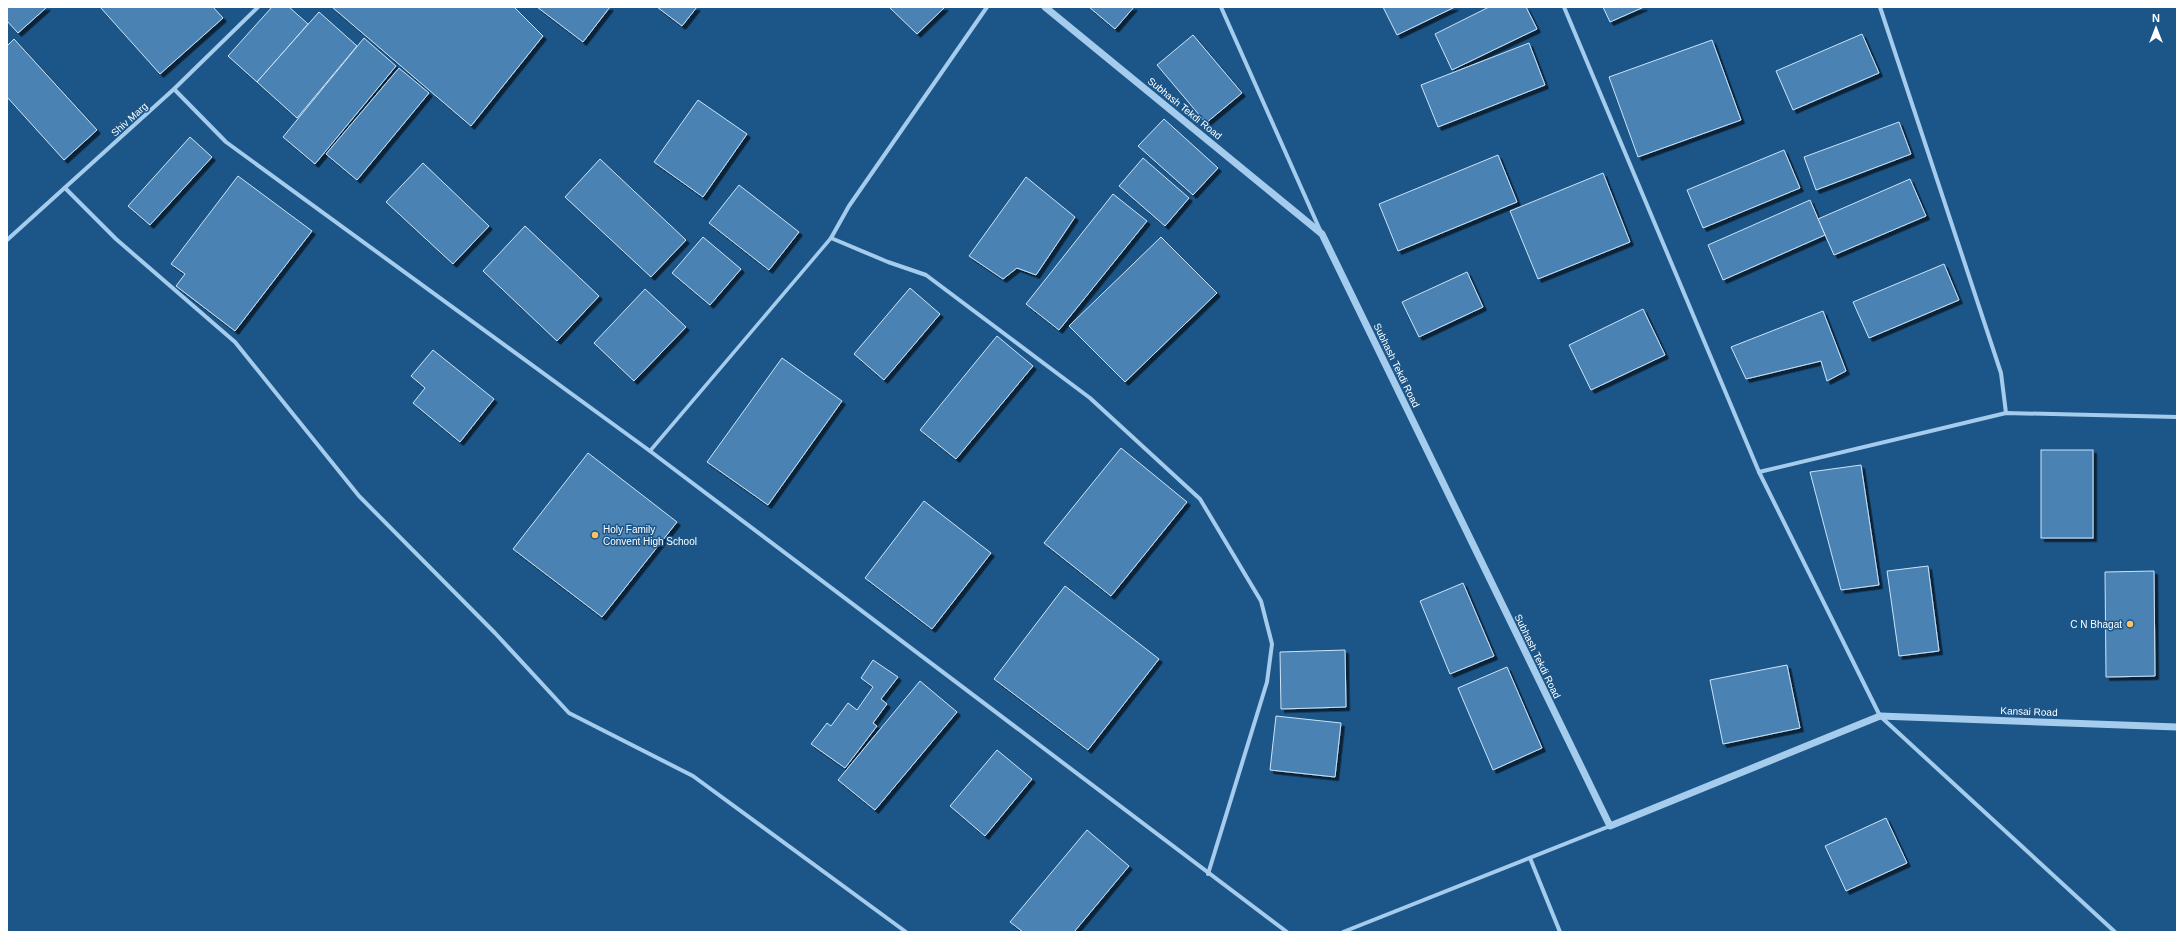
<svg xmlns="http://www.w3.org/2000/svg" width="2184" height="939" viewBox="0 0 2184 939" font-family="Helvetica,sans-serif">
  <defs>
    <filter id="shadow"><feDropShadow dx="3.5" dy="3.5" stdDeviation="0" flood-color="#0009"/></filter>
  </defs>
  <rect width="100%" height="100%" fill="#1c5689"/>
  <!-- building -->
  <g fill="#4982b3" stroke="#cbe4f9" filter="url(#shadow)">
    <polygon points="7,7 47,7 18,33 7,21"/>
    <polygon points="100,7 213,7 223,18 160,74"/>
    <polygon points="272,7 289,7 308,24 257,82 228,56"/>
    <polygon points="332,7 514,7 543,36 471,126"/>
    <polygon points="537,7 610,7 583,42"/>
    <polygon points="657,7 697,7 682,26"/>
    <polygon points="889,7 945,7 917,34"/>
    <polygon points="1089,7 1134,7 1115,29"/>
    <polygon points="1383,7 1455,7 1397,35"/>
    <polygon points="1489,7 1526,7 1537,29 1452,70 1435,34"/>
    <polygon points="1603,7 1644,7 1610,22"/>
    <polygon points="319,12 357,46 297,118 257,82"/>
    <polygon points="1862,34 1879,73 1793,110 1776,71"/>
    <polygon points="1193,35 1242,93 1206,123 1157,65"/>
    <polygon points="364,38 396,66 315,164 283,137"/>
    <polygon points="14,39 97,130 64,160 7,97 7,46"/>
    <polygon points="1712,40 1741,120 1638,157 1609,77"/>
    <polygon points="1529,43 1545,85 1438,127 1421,85"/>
    <polygon points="399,68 429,93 357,180 326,154"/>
    <polygon points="698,100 747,134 703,197 654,162"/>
    <polygon points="1164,119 1218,168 1193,195 1138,146"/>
    <polygon points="1899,122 1911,154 1816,190 1804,157"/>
    <polygon points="190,137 212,157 150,225 128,206"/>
    <polygon points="1784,150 1800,188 1703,228 1687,190"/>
    <polygon points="1498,155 1517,202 1398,251 1379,204"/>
    <polygon points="1143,158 1189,198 1165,226 1119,186"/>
    <polygon points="600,159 686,240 651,277 565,197"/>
    <polygon points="423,163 489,226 453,264 386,202"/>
    <polygon points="1603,173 1630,242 1538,279 1510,211"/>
    <polygon points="238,176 312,231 235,331 176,286 185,274 171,264"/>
    <polygon points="1026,177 1075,217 1036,275 1017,268 1003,279 969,256"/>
    <polygon points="1910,179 1926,216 1834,255 1818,219"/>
    <polygon points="739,185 799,232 769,270 709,223"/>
    <polygon points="1113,194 1147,221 1059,330 1026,304"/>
    <polygon points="1810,200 1825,235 1723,280 1708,245"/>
    <polygon points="525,226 599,296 557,341 483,271"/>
    <polygon points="703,237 741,269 710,305 672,273"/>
    <polygon points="1161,237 1217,293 1125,382 1069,326"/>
    <polygon points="1944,264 1959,300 1869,338 1853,302"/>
    <polygon points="1467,272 1483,307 1419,337 1402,302"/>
    <polygon points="910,288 940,314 884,380 854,354"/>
    <polygon points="645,289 686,327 634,381 594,343"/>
    <polygon points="1643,309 1665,355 1591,390 1569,345"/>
    <polygon points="1823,311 1846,371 1827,381 1821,361 1746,379 1731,347"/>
    <polygon points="997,336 1033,366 956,459 920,430"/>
    <polygon points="433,350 494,399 460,442 413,403 425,388 411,376"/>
    <polygon points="782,358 842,401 768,505 707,462"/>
    <polygon points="1121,448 1187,502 1111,596 1044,543"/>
    <rect x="2041" y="450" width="52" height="88"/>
    <polygon points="588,453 677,522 602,617 513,549"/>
    <polygon points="1861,465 1879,585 1841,590 1810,472"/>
    <polygon points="924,501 991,553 932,629 865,578"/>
    <polygon points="1928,566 1939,651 1899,656 1887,571"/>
    <polygon points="2154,571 2155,676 2106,677 2105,572"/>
    <polygon points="1463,583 1494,656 1450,674 1420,601"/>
    <polygon points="1065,586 1159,659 1088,750 994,679"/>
    <polygon points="1345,650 1346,707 1281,709 1280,652"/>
    <polygon points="873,660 898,677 881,699 887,704 873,723 877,726 845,768 811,744 827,723 831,726 848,703 857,710 873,687 861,678"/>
    <polygon points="1787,665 1800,728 1723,744 1710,680"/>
    <polygon points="1507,667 1542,748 1493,770 1458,688"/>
    <polygon points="920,681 957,712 875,810 838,780"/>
    <polygon points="1276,716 1341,723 1335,777 1270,770"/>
    <polygon points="997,750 1032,779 985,836 950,806"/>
    <polygon points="1886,818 1907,863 1846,891 1825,846"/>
    <polygon points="1087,830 1129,866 1074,932 1023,932 1010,922"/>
  </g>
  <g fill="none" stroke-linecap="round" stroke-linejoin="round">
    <!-- pedestrian -->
    <polyline stroke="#a5ccec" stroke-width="3.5" points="650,451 831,238"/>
    <!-- minor -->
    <g stroke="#a5ccec" stroke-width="4">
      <polyline points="987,7 849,206 831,238 888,262 926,275 1090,398 1200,499 1261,601 1272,644 1267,682 1208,874"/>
      <polyline points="1221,7 1320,230"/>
      <polyline points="1564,7 1759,472 1880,716 2115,932"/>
      <polyline points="1880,7 2001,373 2006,413"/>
      <polyline points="174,89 226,142 650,451 1287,932"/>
      <polyline points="65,188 116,239 235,342 359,496 495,633 569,713 693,776 906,932"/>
      <polyline points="7,240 174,89 258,7"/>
      <polyline points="1759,472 2006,413 2177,417"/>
      <polyline points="1530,858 1560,932"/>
      <polyline points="1343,932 1610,826"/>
    </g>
    <!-- tertiary -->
    <polyline stroke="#a5ccec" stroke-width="7" points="1045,7 1322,234 1610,826 1880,716 2177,727"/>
  </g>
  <!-- markers -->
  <g fill="#fdc263" stroke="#1c5689" stroke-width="1.5">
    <circle cx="595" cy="535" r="4"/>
    <circle cx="2130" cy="624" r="4"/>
  </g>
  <g text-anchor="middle" stroke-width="3" stroke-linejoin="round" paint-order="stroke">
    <!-- street labels -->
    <g font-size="10" fill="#fff" stroke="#1c5689">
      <text transform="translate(1185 108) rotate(39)" y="4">Subhash Tekdi Road</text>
      <text transform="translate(129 119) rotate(-42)" y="4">Shiv Marg</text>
      <text transform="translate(1397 365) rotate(64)" y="4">Subhash Tekdi Road</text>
      <text transform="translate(1538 656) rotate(64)" y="4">Subhash Tekdi Road</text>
      <text transform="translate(2029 711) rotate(2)" y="4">Kansai Road</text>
    </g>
    <!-- poi labels -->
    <g font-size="10" fill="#fff" stroke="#1c5689" text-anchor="start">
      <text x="603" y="533">Holy Family<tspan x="603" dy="12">Convent High School</tspan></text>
      <text x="2122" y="628" text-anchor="end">C N Bhagat</text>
    </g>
  </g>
  <!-- border -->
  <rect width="2184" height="939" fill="none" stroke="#ffffff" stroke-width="16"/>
  <!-- north arrow -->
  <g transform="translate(2156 28)" stroke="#1c5689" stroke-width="3" paint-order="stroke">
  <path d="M0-3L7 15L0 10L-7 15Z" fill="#ffffff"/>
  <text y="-6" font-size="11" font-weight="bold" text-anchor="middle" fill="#ffffff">N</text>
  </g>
</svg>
